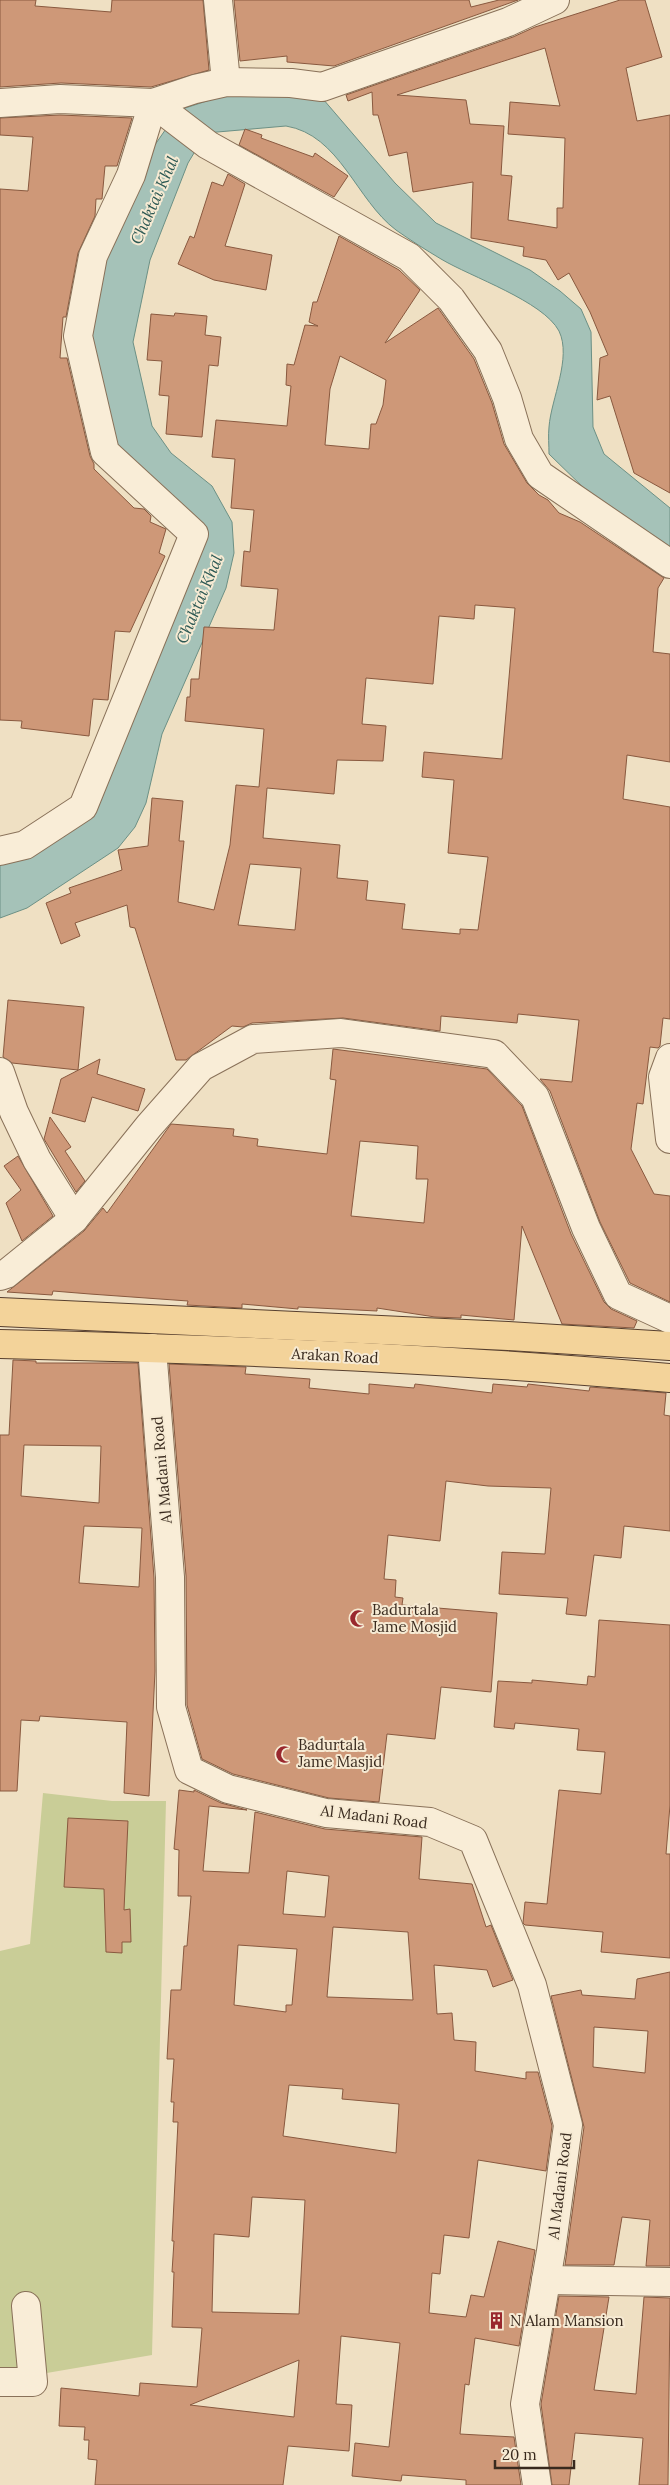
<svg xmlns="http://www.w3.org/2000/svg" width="670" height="2485" viewBox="0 0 670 2485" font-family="Lora,serif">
  <rect width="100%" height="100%" fill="#efe0c3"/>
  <!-- green -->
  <polygon fill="#c9cd97" points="43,1793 112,1801 166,1801 152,2355 0,2381 0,1951 30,1944"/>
  <!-- water -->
  <path fill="#a5c2b8" stroke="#6c9085" d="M250 87 323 99 395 183 436 223 530 270 560 291 581 309 591 332 593 427 604 454 670 508V548L588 492 549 454C549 445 548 436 549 427 551 399 572 358 559 331 543 301 471 277 441 259 426 250 410 240 396 230 356 200 340 135 286 126L206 133 188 163 150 260 133 342 152 426 171 453 212 486 232 522 234 553 226 588 162 734 146 803 135 827 118 848 27 908 0 918V865L11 862 82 816 197 542 114 446 89 334 100 271 150 152 179 110Z"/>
  <!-- building -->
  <g fill="#ce9878" stroke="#89593f" fill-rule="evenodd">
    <polygon points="0,0 36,0 35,6 111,12 112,0 203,0 209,70 151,87 61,83 0,87"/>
    <polygon points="234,0 469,0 471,7 499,0 518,0 334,66 287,62 287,56 240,61"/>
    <path d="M620 0H645L662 57 626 68 637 121 670 115V493L634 473 610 396 597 400 600 358 608 355 590 312 569 273 558 280 546 260 523 256 524 247 471 238 473 182 413 192 407 152 389 156 378 115H373L372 92 348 101 346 95 513 37 535 27ZM545 48 560 106 510 102 508 134 565 138 563 208H557V228L508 220 512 176 501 175 504 126 470 124 466 100 397 95Z"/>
    <polygon points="60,115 132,118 117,166 105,166 102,199 96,199 95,216 78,253 66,317 63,317 60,358 67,358 90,456 94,464 94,469 134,508 144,509 151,516 150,522 166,529 159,553 165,556 130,632 115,631 108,700 93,699 89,736 21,728 22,721 0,720 0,189 28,191 33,137 0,135 0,118"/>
    <polygon points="245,129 262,135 261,138 313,157 315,153 348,176 334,197 239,145"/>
    <polygon points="228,174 245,184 225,246 272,255 266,290 214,280 178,264 190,236 194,238 212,182 223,186"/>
    <path d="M339 236 399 270 420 290 385 343 438 308 474 359 492 403 504 444 527 483 539 495 548 500 559 513 580 522 664 578 658 588 653 652 670 654V762L627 755 623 799 670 807V1019L663 1018 660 1046 658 1048 650 1047 643 1104 637 1103 631 1149 654 1194 670 1196V1302L630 1283 600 1222 550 1091 540 1079 572 1082 579 1020 518 1014 517 1023 441 1016 440 1031 343 1018 252 1023 243 1027 232 1026 186 1060H176L135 928 130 927 127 905 75 923 80 936 61 944 46 903 71 893 69 888 122 870 118 850 148 846 152 798 183 801 179 841H184L178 902 214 910 230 845 236 785 259 787 264 729 185 721 187 697H190L191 679H199L204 627 274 630 278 589 241 586 244 551 250 552 254 510 231 508 235 459 212 457 216 420 287 426 291 386 286 385 287 364 294 365 305 325 318 326 309 322 313 302H317ZM340 356 386 380 383 405 376 424H371L369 449 325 445 330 389ZM475 605 515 608 502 759 424 752 422 777 454 780 448 853 488 857 478 930 460 929V934L402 929 405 904 366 900 368 881 337 878 340 845 263 838 267 788 334 794 337 760 383 761 386 726 362 724 366 678 433 684 439 616 474 619ZM250 864 301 868 295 930 238 925Z"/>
    <polygon points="175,313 207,316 205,335 221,337 218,366 209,365 202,437 166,434 169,396 159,395 162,361 147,360 151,314 174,316"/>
    <polygon points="8,1000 84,1007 78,1070 12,1063 3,1057"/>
    <path d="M333 1049 487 1069 522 1106 571 1234 604 1302 611 1309 637 1321 634 1328 562 1324 522 1226 514 1320 461 1315V1318L435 1317 377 1308V1311L298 1307V1309L242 1304V1308L187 1305 188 1301 90 1294 53 1291 52 1295 7 1292 84 1231 103 1208 107 1213 171 1124 234 1129 233 1136 258 1139 257 1146 327 1154 336 1080 330 1079ZM360 1141 418 1146 416 1179H428L424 1223 351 1216Z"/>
    <polygon points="100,1059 97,1074 145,1089 138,1111 92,1097 85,1122 52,1113 61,1079"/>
    <polygon points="50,1117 71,1147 65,1151 85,1181 76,1192 44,1139"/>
    <polygon points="18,1156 53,1216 22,1241 6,1203 21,1190 4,1166"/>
    <path d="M13 1360 36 1361V1363H138L154 1578 155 1671 149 1796 124 1793 127 1722 40 1716 39 1721 21 1720 17 1791H0V1435H9ZM24 1445 101 1446 99 1503 21 1496ZM84 1526 142 1528 139 1587 79 1583Z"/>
    <polygon points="169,1364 246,1367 245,1374 310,1379 309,1388 369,1394 369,1384 414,1388 415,1384 492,1393 493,1384 527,1387 528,1384 589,1391 590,1387 666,1393 664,1415 670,1416 670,1531 624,1526 621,1558 594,1555 586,1616 566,1614 568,1598 499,1594 502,1552 545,1554 551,1488 488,1486 446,1481 440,1541 388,1535 384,1579 396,1580 395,1597 403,1598 402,1605 497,1613 491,1692 441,1687 435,1739 387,1734 379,1802 329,1798 233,1774 202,1759 187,1705 186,1576"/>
    <polygon points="599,1620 670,1625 670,1805 666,1854 670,1854 670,1958 601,1952 603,1932 525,1925 523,1923 525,1902 547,1904 559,1790 601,1794 605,1752 577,1750 579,1729 515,1723 514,1729 494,1727 498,1681 532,1683 532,1680 587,1685 588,1676 595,1677"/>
    <path d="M179 1790 194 1792V1790L221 1803 247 1810 209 1806 203 1871 249 1873 255 1812 325 1829 422 1837 419 1879 472 1884 486 1927 491 1925 513 1980 493 1987 487 1970 434 1965 437 2014 452 2013 454 2040 476 2042 475 2071 526 2079V2072H538L552 2126 546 2171 478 2160 469 2238 444 2235 440 2274 432 2273 429 2313 466 2317 471 2295 484 2297 498 2241 535 2250 519 2346 475 2338 469 2385 465 2384 460 2434 514 2437 521 2485H466V2480L402 2475 401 2481 352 2476 355 2443 389 2447 400 2343 341 2336 336 2404 352 2405 349 2451 288 2446 283 2485H95L97 2460 88 2459 89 2440H84L85 2427 59 2426 61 2388 139 2396 140 2383 197 2387 202 2328 172 2327 174 2272H172L174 2241H172L178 2122H173L174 2102H171L174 2059H167L171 1990H181L184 1946H187L191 1896H178L179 1850 174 1849ZM287 1871 329 1876 325 1917 283 1914ZM333 1927 408 1932 413 2000 327 1997ZM238 1945 297 1949 292 2005H286V2012L234 2005ZM289 2085 343 2089 342 2099 399 2104 396 2153 283 2136ZM252 2197 305 2200 299 2314 212 2312 214 2234 249 2237ZM299 2360 294 2417 190 2405 229 2389Z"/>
    <polygon points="68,1818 128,1821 124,1910 130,1909 131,1942 122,1942 122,1953 106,1952 104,1889 64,1887"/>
    <path d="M670 1972V2266H646L650 2220 622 2217 614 2265H565L584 2127 551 1996 581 1990 582 1995 635 1999 637 1979ZM594 2027 648 2031 645 2073 593 2067Z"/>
    <polygon points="559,2296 609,2297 594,2390 636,2394 644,2297 670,2298 668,2485 639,2485 643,2438 575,2433 569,2485 552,2485 541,2404"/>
  </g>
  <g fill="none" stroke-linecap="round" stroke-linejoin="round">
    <defs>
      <g id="minor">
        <polyline points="218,0 226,82"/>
        <polyline points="0,103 60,99 153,103 195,89 226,82 291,83 322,87 508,22 555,0"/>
        <polyline points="153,103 208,145 409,257 451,299 488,351 507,398 519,439 540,475 670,564"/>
        <polyline points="0,851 25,845 83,807 194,534 105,452 78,336 93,256 131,175 153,103"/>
        <polyline points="670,1058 663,1077 670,1139"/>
        <polyline points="0,1072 14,1112 37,1160 74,1219"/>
        <polyline points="0,1276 6,1274 74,1219 149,1126 201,1067 253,1039 341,1033 494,1054 535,1097 586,1228 618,1295 670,1319"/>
        <polyline points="152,1348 170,1577 171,1707 189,1770 228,1789 326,1813 430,1822 473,1840 532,1985 568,2125 551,2251 525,2404 537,2485"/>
        <polyline points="546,2280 670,2282"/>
        <polyline points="0,2382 33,2382 26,2306"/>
      </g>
      <g id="major">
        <polyline points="0,1312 508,1336 670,1346"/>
        <path d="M0 1344C224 1349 447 1358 670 1378"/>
      </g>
    </defs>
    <!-- minor casing -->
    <use href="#minor" stroke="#897159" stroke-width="30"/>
    <!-- major casing -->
    <use href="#major" stroke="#573f2e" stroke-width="30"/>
    <!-- minor -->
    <use href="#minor" stroke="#f9edd7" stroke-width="28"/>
    <!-- major -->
    <use href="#major" stroke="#f3d39a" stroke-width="28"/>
  </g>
  <!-- icons -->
  <defs>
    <symbol id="mosque-bare" viewBox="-9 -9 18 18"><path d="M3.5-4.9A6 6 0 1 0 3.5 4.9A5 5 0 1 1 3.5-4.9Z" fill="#99282e" stroke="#f6ead3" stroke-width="2.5" paint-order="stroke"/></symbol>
    <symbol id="building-bare" viewBox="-9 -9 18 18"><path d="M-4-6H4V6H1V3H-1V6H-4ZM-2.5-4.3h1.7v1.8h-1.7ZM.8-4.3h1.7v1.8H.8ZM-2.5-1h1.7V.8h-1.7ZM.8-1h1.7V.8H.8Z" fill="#99282e" stroke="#f6ead3" stroke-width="2.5" paint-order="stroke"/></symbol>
  </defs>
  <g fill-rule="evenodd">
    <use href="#mosque-bare" x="346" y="1606" width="25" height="25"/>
    <use href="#mosque-bare" x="272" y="1742" width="25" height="25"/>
    <use href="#building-bare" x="484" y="2308" width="25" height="25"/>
  </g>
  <g text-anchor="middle" stroke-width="4" stroke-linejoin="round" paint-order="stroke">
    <!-- street labels -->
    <g font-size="15" fill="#392a1e" stroke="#f6ead3">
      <text transform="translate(335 1356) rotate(3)" y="5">Arakan Road</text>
      <text transform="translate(162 1470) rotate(-95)" y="5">Al Madani Road</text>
      <text transform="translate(374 1817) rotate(7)" y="5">Al Madani Road</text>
      <text transform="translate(560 2186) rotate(-83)" y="5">Al Madani Road</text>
    </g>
    <!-- poi labels -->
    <g font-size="15" fill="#392a1e" stroke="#f6ead3" text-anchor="start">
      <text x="372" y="1615">Badurtala<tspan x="372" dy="17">Jame Mosjid</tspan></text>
      <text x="298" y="1750">Badurtala<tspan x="298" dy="17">Jame Masjid</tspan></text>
      <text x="510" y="2326">N Alam Mansion</text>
    </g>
    <!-- water labels -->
    <g font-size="16" font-style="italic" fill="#2d5954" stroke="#f6ead3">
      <text transform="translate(154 200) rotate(-66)" y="6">Chaktai Khal</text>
      <text transform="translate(199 599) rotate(-67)" y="6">Chaktai Khal</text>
    </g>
  </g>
  <!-- scale -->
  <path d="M495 2460v8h79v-8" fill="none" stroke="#392a1e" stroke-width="2.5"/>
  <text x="502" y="2460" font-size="15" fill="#392a1e" stroke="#f6ead3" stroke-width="4" paint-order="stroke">20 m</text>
</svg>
